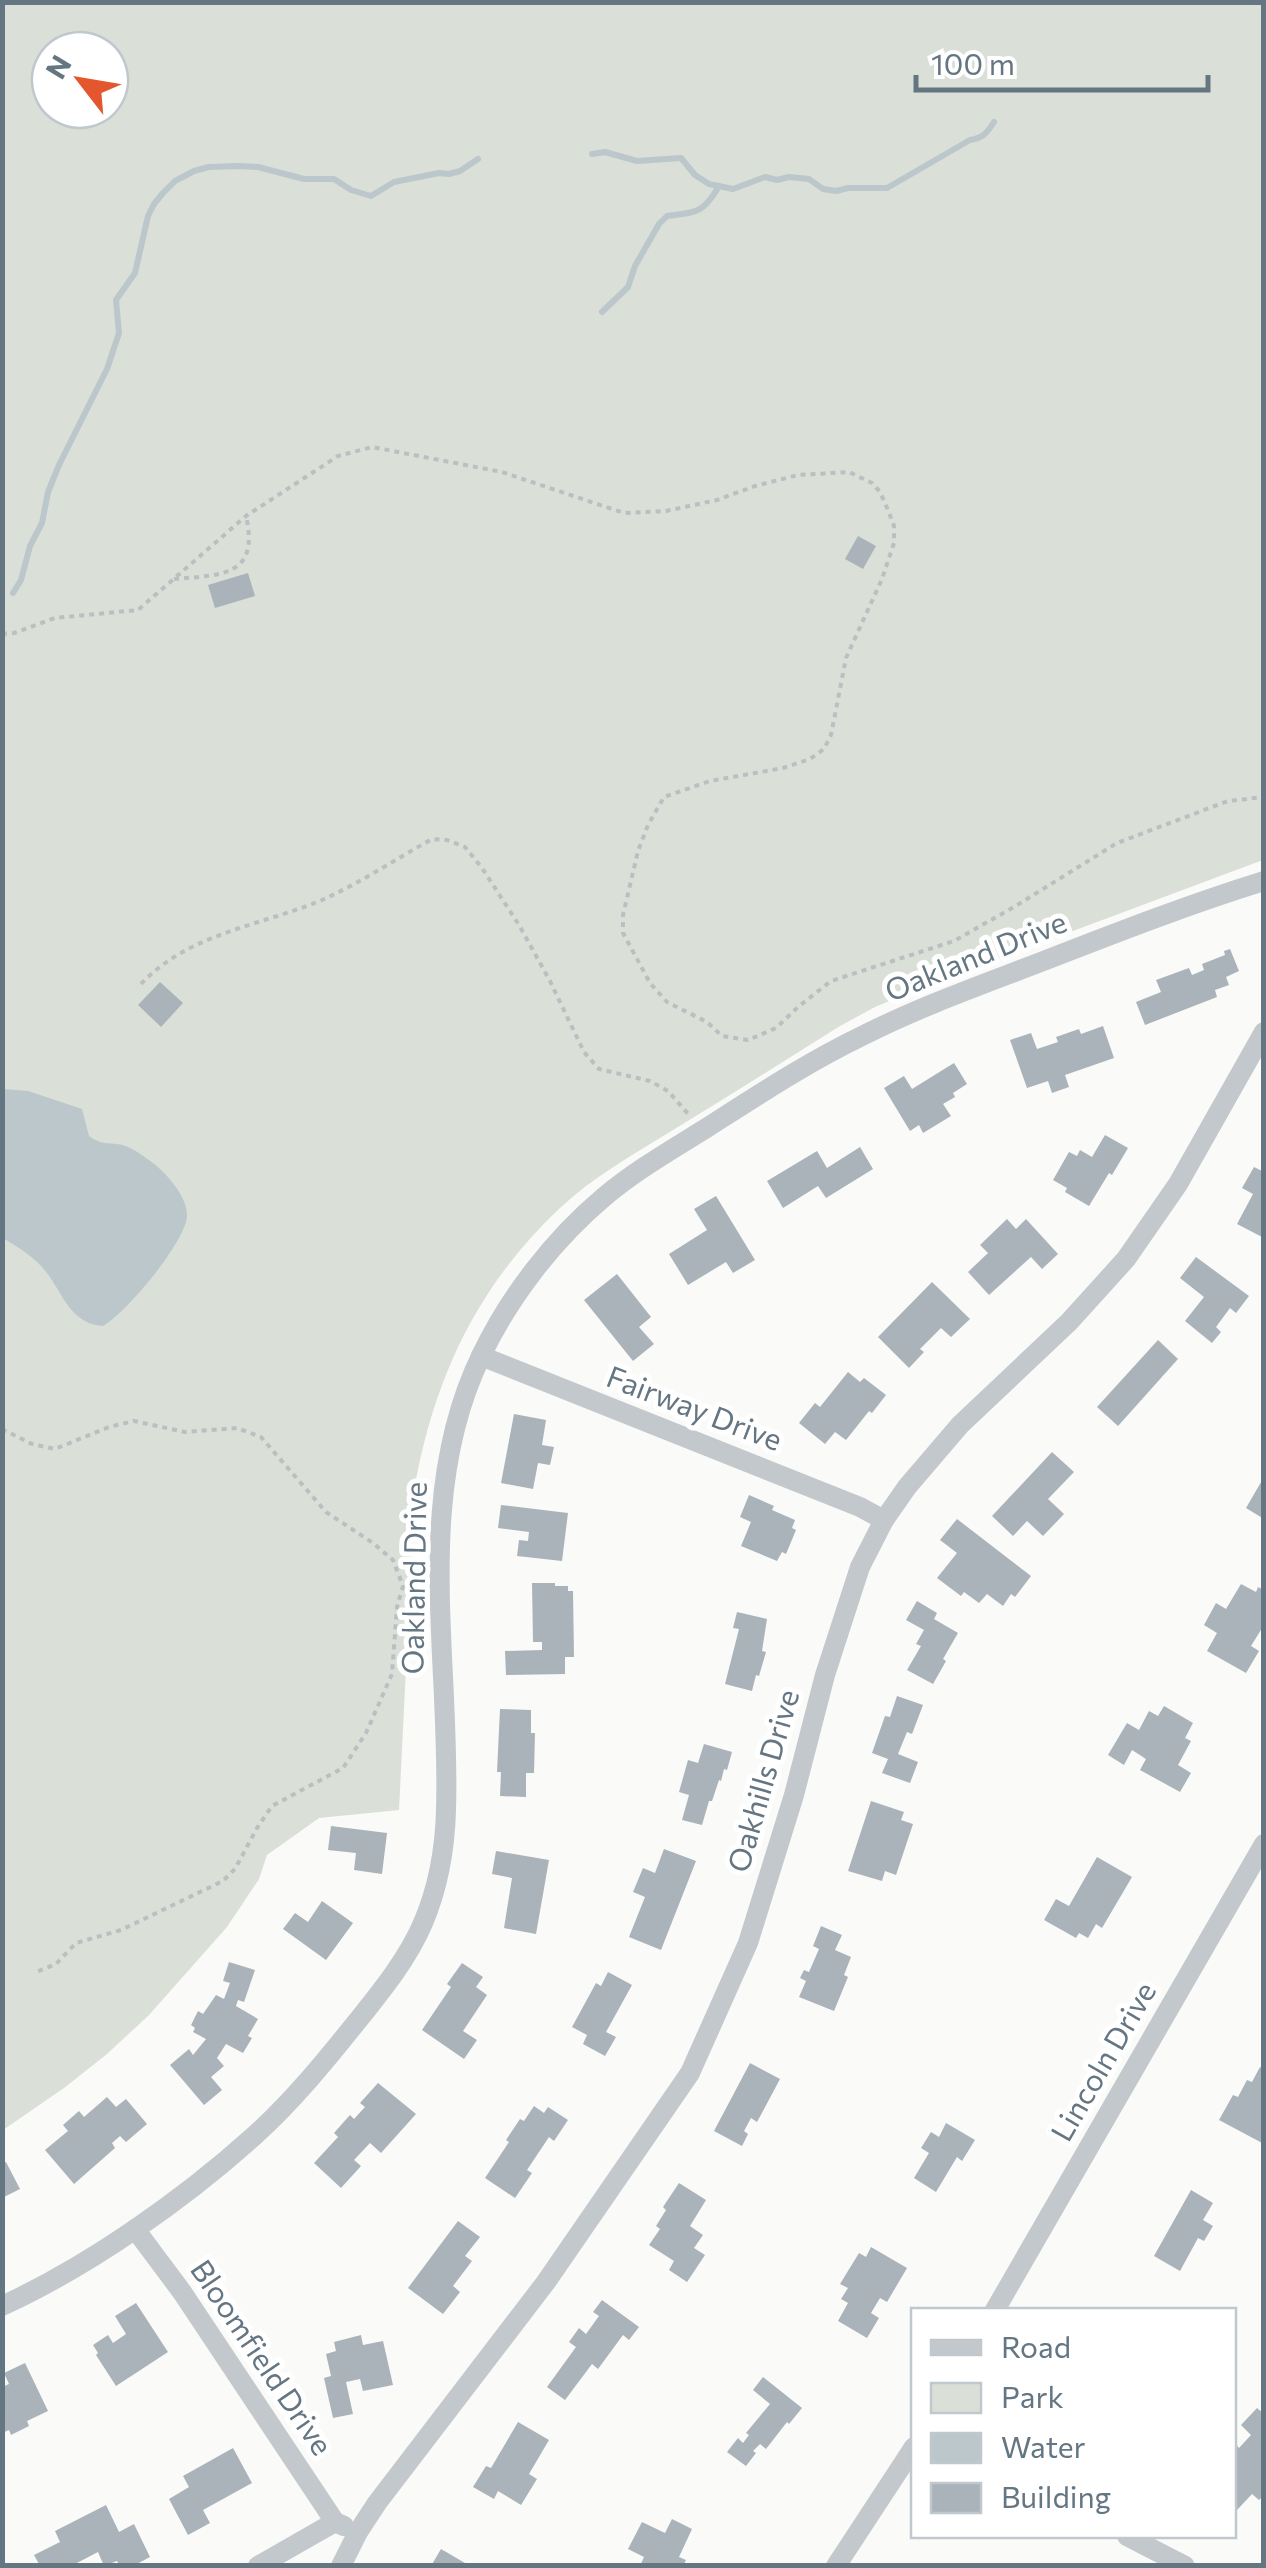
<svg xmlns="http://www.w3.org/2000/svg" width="1266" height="2568" viewBox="0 0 1266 2568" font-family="Commissioner,sans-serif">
  <rect width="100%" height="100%" fill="#fafaf8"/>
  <!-- green -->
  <path fill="#dadfd7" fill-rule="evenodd" d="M3 3H1263V860L918 989 875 1007 840 1026C784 1061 729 1096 673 1130 634 1154 593 1177 560 1208 478 1285 435 1376 415 1485L399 1810 319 1818 267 1855 259 1879 227 1927 149 2015 107 2054 64 2088 3 2130ZM50 50H110V110H50Z"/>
  <!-- water -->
  <path fill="#bbc7cb" d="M3 1089 28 1091 82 1109 89 1136C104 1147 111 1141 126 1146 135 1150 145 1157 153 1163 166 1173 187 1196 187 1215 187 1241 125 1314 103 1326 71 1324 63 1294 47 1273 36 1258 18 1247 3 1238Z"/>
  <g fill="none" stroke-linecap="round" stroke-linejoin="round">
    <!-- stream -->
    <g stroke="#bbc7cb" stroke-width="6">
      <path d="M592 154 605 152 637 161 681 158 695 175 709 184 733 189 765 177 777 180 789 177 809 179 823 189 836 191 848 188H887L970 140C983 138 987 133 994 122"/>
      <path d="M602 312 628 287 635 266 659 224 667 216C696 212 703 214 719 186"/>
      <polyline points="13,593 21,580 30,546 42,523 48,492 59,465 107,369 119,333 116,300 135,273 148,216 154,204 163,193 175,181 194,171 209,167 239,166 258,167 304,179 334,179 351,190 371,196 394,182 439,173 449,174 460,171 478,159"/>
    </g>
  </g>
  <!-- building -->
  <g fill="#aab3b9">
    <polygon points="858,536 876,546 863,569 845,559"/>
    <polygon points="248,573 255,596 215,608 208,585"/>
    <polygon points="1230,949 1239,971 1226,977 1229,985 1215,990 1217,997 1145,1025 1136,1002 1161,992 1156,980 1189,968 1192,975 1204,970 1202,964 1225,955 1224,951"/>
    <polygon points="160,982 183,1003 161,1027 138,1005"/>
    <polygon points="1103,1026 1114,1058 1065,1075 1069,1087 1052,1093 1048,1081 1027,1088 1010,1040 1031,1033 1037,1049 1058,1042 1056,1037 1079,1029 1081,1034"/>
    <polygon points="954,1063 967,1084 953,1093 955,1097 943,1104 951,1116 923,1133 919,1125 910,1131 884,1088 904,1076 912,1089"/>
    <polygon points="1105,1135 1128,1148 1112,1175 1109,1173 1089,1206 1065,1192 1067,1188 1053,1180 1069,1152 1077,1156 1080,1150 1092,1157"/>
    <polygon points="860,1147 873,1169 826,1198 818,1186 783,1208 767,1181 817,1151 827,1168"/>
    <polygon points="1254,1167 1264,1172 1264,1238 1237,1224 1253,1194 1242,1188"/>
    <polygon points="716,1196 755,1260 733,1273 726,1262 688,1285 669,1254 707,1230 694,1209"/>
    <polygon points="1007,1219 1016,1229 1026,1219 1058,1254 1042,1269 1031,1257 989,1295 968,1272 988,1253 980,1245"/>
    <polygon points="1196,1257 1249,1296 1236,1313 1230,1308 1216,1327 1221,1332 1212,1343 1185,1321 1204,1297 1180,1278"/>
    <polygon points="617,1274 651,1317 639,1327 654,1344 633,1361 584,1300"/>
    <polygon points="932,1282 970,1319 951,1337 941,1328 920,1349 924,1352 909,1368 878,1337"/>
    <polygon points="1158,1340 1178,1359 1118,1426 1097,1407"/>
    <polygon points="848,1372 860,1382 864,1378 886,1395 872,1413 869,1411 846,1440 835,1432 825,1444 799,1423 815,1403 820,1407"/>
    <polygon points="514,1414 546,1420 542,1445 554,1447 550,1465 538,1463 533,1489 501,1483"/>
    <polygon points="1052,1452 1074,1472 1048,1499 1064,1514 1043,1536 1027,1521 1013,1536 992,1516"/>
    <polygon points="1264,1477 1264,1519 1246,1508"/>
    <polygon points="749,1495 774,1506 772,1510 795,1520 792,1528 796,1530 786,1554 782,1552 777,1561 741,1546 751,1522 740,1517"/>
    <polygon points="501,1505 568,1513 562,1561 517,1556 519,1540 528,1541 529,1532 498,1528"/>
    <polygon points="957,1519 1031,1576 1015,1597 1011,1594 1003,1606 987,1594 979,1603 964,1592 961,1596 937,1578 957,1553 940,1540"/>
    <polygon points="532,1583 555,1583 555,1586 568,1586 568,1591 573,1591 574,1657 565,1657 565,1674 506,1675 505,1651 542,1650 542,1642 533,1642"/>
    <polygon points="1241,1584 1256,1592 1258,1587 1264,1590 1264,1625 1251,1646 1259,1651 1246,1673 1207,1651 1217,1633 1204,1625 1216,1603 1226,1609"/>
    <polygon points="917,1601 937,1613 934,1619 958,1633 943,1659 946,1661 933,1684 907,1670 921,1646 916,1644 924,1630 906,1620"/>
    <polygon points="737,1612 767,1619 762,1651 766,1652 759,1676 756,1675 752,1691 725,1684 739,1629 733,1628"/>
    <polygon points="897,1696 923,1705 912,1734 907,1732 898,1754 918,1762 910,1783 882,1773 888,1759 872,1753 885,1716 890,1717"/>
    <polygon points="1164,1706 1193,1723 1185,1738 1191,1741 1178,1765 1191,1773 1180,1792 1140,1770 1146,1759 1132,1750 1124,1765 1108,1755 1127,1723 1139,1730 1149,1711 1158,1716"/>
    <polygon points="500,1709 531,1710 531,1733 535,1733 534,1773 526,1773 526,1797 500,1796 501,1772 497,1772"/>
    <polygon points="704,1744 732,1752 727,1770 724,1769 721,1781 719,1780 712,1801 709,1801 702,1825 682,1820 689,1795 679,1792 688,1760 698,1763"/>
    <polygon points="871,1801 904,1812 901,1820 913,1824 896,1875 885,1871 882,1881 848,1871"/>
    <polygon points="331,1826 387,1833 382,1874 354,1870 356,1853 328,1850"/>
    <polygon points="664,1849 696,1861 661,1950 629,1937 645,1897 633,1892 643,1868 655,1873"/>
    <polygon points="496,1851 549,1860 536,1934 504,1928 512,1878 492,1874"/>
    <polygon points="1097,1857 1132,1877 1102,1928 1096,1924 1088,1938 1079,1933 1076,1938 1044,1920 1056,1899 1069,1906"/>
    <polygon points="322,1901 353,1923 326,1960 283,1929 295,1913 308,1922"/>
    <polygon points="821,1926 842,1935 835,1950 851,1957 844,1975 848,1977 834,2011 799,1997 806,1981 800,1978 804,1970 809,1972 819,1949 813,1946"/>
    <polygon points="229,1962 255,1970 244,2002 238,2000 236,2006 258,2019 248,2036 252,2038 243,2053 226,2044 217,2058 224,2066 211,2077 222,2090 204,2105 170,2065 189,2049 193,2055 206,2039 193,2032 195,2028 191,2025 198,2011 203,2014 216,1995 224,1999 230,1983 223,1981"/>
    <polygon points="462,1963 483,1977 476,1987 487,1995 463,2031 477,2040 464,2059 422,2030 451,1987 447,1984"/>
    <polygon points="608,1972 632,1985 606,2032 616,2037 605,2056 583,2044 587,2035 572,2027 596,1983 601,1986"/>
    <polygon points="750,2063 780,2079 757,2122 751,2118 744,2131 748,2134 742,2146 714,2131"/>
    <polygon points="1260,2067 1264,2069 1264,2144 1219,2120 1233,2095 1238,2097 1247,2080 1252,2082"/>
    <polygon points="378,2083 416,2114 381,2153 370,2143 354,2160 361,2166 341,2188 314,2163 338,2137 334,2133 350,2115 354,2119 365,2107 360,2103"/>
    <polygon points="107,2097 116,2107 126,2099 147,2124 126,2142 120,2136 112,2143 115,2148 74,2184 45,2150 68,2131 63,2125 79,2111 84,2117"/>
    <polygon points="534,2106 544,2113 548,2107 568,2120 554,2141 549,2137 527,2170 532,2173 515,2198 485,2178 509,2142 506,2140 520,2119 524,2121"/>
    <polygon points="946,2123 975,2140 962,2161 957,2157 936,2192 914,2178 929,2153 921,2148 931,2132 939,2137"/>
    <polygon points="6,2162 20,2189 2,2198 2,2164"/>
    <polygon points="679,2183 706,2200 690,2226 703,2235 694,2248 705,2255 687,2282 669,2270 674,2261 649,2245 660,2229 656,2226 666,2210 663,2207"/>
    <polygon points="1191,2190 1213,2203 1203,2220 1213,2226 1204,2241 1198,2238 1180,2271 1154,2256"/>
    <polygon points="458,2221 480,2237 465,2256 472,2261 453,2286 460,2292 443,2314 408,2288"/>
    <polygon points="871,2247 907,2268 887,2302 880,2298 871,2313 879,2318 867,2338 838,2321 848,2303 841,2299 848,2288 840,2284 859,2253 866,2257"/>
    <polygon points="602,2300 639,2327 629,2340 623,2335 598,2369 592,2364 565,2400 547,2387 576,2347 569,2342 579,2328 586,2334 599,2316 593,2312"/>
    <polygon points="136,2303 168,2352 116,2386 96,2355 98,2353 93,2345 108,2335 113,2343 126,2334 115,2316"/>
    <polygon points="361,2335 363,2345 383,2341 393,2385 363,2391 360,2379 346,2382 353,2414 333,2418 324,2378 331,2376 326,2354 336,2351 334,2342"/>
    <polygon points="25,2363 48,2411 27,2421 29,2426 11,2435 9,2430 2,2433 2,2387 9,2384 4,2373"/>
    <polygon points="763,2377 802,2408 789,2424 787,2422 766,2449 760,2444 753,2451 756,2453 746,2466 727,2452 738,2438 743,2443 749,2435 746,2433 770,2404 753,2390"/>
    <polygon points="1257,2408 1264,2414 1264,2495 1259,2500 1252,2494 1237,2510 1234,2507 1234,2442 1239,2448 1251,2435 1241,2425"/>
    <polygon points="518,2422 549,2440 529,2474 537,2479 521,2505 498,2491 494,2499 473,2487 486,2466 491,2468"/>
    <polygon points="233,2448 252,2483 203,2510 210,2523 188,2535 169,2499 189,2487 183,2476"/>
    <polygon points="106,2505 119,2532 134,2524 150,2557 133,2566 120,2566 117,2561 104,2566 98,2552 75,2564 76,2566 40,2566 34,2555 60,2542 55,2531"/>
    <polygon points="672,2519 692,2529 679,2557 686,2560 683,2566 640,2566 644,2557 628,2549 642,2522 665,2533"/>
    <polygon points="441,2549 465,2563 463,2566 431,2566"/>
  </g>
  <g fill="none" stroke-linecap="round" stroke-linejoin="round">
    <!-- path -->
    <g stroke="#bbbfc2" stroke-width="4" stroke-dasharray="5 5" stroke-linecap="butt">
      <path d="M174 579C221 575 260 577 246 516"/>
      <polyline points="2,634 14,633 55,618 138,610 246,516 338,456 372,447 502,472 624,513 666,511 717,500 755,486 798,475 849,472 872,483 880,492 888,510 894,526 894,543 882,579 846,658 831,735 824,749 810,759 783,768 710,781 664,797 648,825 638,851 623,915 623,933 650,983 667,1002 707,1022 722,1036 748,1040 776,1028 798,1007 831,981 954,941 1014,907 1117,843 1228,801 1264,797"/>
      <path d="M141 984C189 933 260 926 322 900 360 883 396 859 432 839L447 840 465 847 482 868 519 925 550 981 584 1052 599 1069 650 1081 668 1091 689 1115"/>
      <polyline points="2,1429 32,1444 55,1449 109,1427 134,1421 185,1432 237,1428 261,1437 326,1512 373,1543 393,1560 403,1586 397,1607 392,1674 366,1733 343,1768 272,1806 257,1828 235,1869 223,1881 121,1930 76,1943 56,1964 36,1972"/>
    </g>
    <!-- minor -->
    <g stroke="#c3c8cc" stroke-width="20">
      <polyline points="481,1356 860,1507 884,1520"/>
      <polyline points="135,2229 182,2292 335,2522"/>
      <path d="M2 2306C89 2266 183 2200 254 2136 293 2101 327 2059 359 2019 383 1989 408 1958 423 1923 438 1888 445 1848 446 1810 451 1659 412 1496 482 1354 510 1296 554 1239 604 1197 636 1170 673 1149 708 1127 758 1095 808 1062 862 1036 921 1006 984 984 1046 960 1118 932 1190 904 1264 881"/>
      <polyline points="995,2310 1264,1844"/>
      <polyline points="1127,2536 1185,2566"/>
      <polyline points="258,2566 335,2522 344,2526"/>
      <polyline points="341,2566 358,2532 377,2503 546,2282 690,2073 748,1943 794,1795 825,1675 860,1567 884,1520 907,1487 960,1425 1069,1322 1126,1259 1178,1184 1264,1032"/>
      <polyline points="836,2566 914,2447"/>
    </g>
  </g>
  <g text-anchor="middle" stroke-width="10" stroke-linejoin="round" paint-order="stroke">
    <!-- street labels -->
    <g font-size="30" fill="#657683" stroke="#fff">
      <text transform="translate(976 957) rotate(-22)" y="10">Oakland Drive</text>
      <text transform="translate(694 1409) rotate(21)" y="10">Fairway Drive</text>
      <text transform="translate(415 1578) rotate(-89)" y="10">Oakland Drive</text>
      <text transform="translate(764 1781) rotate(-74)" y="10">Oakhills Drive</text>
      <text transform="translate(1104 2062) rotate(-60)" y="10">Lincoln Drive</text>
      <text transform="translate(261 2358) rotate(56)" y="10">Bloomfield Drive</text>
    </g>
  </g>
  <!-- border -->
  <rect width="1266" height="2568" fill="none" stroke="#657683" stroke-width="10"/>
  <!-- legend -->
  <rect x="911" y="2308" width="325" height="230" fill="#ffffff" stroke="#c1c8cd" stroke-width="2.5"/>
  <rect x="931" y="2340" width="50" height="15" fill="#c3c8cc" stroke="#c1c8cd" stroke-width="2.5"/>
  <text x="1001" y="2358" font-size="30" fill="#657683">Road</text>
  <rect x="931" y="2383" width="50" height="30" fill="#dadfd7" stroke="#c1c8cd" stroke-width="2.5"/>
  <text x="1001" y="2408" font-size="30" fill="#657683">Park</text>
  <rect x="931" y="2433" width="50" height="30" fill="#bbc7cb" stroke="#c1c8cd" stroke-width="2.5"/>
  <text x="1001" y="2458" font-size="30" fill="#657683">Water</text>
  <rect x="931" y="2483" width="50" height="30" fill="#aab3b9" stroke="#c1c8cd" stroke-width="2.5"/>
  <text x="1001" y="2508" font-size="30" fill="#657683">Building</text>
  <!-- north arrow -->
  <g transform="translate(80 80) rotate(301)"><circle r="48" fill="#ffffff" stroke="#c1c8cd" stroke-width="2.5"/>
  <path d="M0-8L18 38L0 25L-18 38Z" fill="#e4572e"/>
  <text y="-15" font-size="28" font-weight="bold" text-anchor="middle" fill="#657683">N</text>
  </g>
  <!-- scale -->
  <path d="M916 75v15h292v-15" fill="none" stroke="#657683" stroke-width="5"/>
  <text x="931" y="75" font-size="30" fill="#657683" stroke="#ffffff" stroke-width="8" paint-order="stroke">100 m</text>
</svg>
